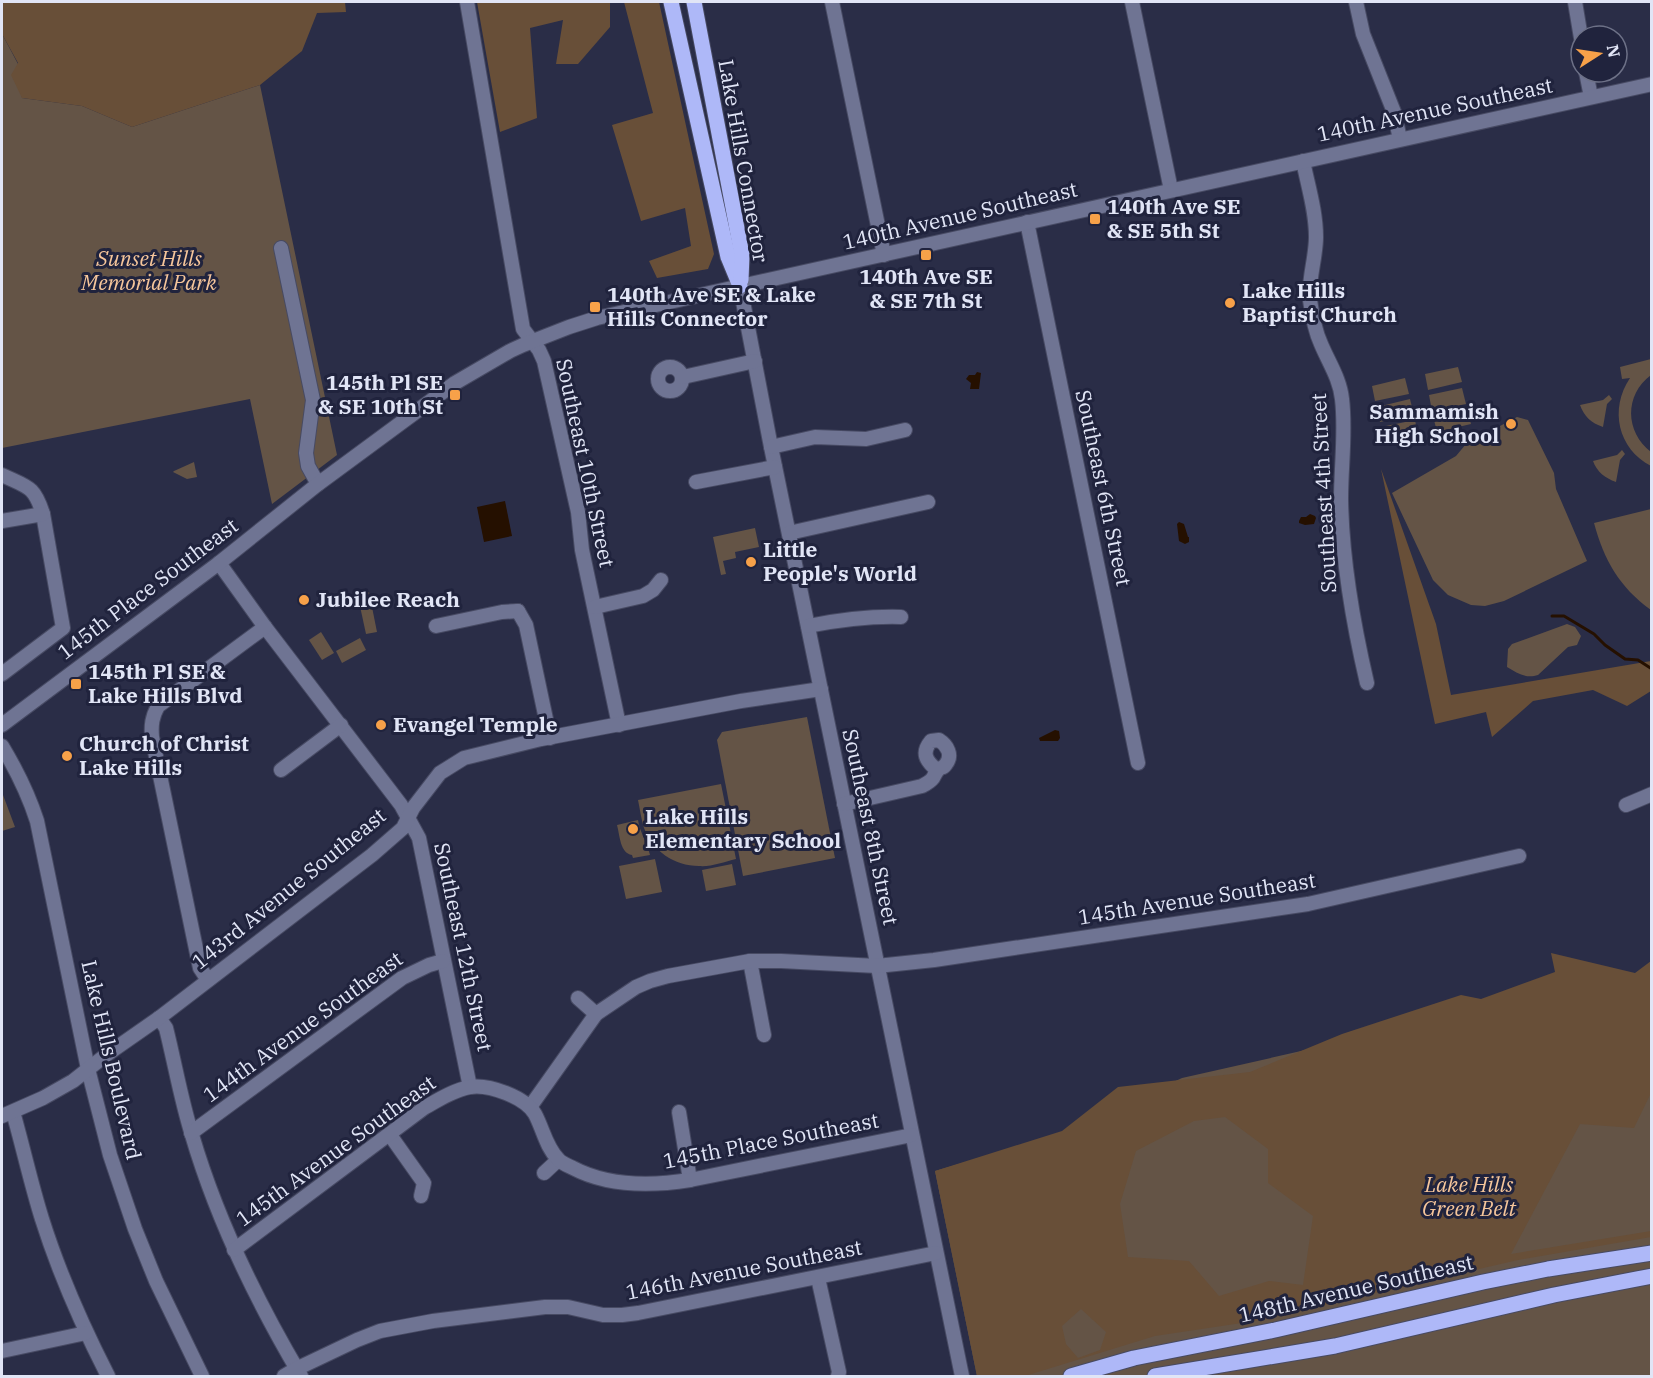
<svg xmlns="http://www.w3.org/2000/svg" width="1653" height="1378" viewBox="0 0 1653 1378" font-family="'IBM Plex Serif',serif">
  <rect width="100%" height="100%" fill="#2a2d47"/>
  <!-- green -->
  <g fill="#645446">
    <polygon points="2,34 18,64 22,98 82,106 132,127 260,85 337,455 272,504 250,399 2,448"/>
    <path d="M1651 359V375C1624 395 1625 432 1651 452V466C1618 449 1609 409 1630 378L1622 379 1620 367Z"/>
    <polygon points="1458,367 1462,382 1428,390 1425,374"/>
    <polygon points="1405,378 1409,394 1375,401 1372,386"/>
    <polygon points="1462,388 1466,404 1432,411 1429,395"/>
    <path d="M1609 395 1612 399 1607 404 1603 427C1591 423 1584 416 1580 405L1603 400Z"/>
    <polygon points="1410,399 1414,415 1380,422 1377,407"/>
    <polygon points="1467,408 1471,424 1437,432 1433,416"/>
    <polygon points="1517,417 1528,420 1554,473 1556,489 1587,561 1504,601 1485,606 1471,605 1448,595 1433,580 1392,493 1456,456 1466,444"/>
    <polygon points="1415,420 1418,435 1385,443 1381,427"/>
    <path d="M1622 450 1625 454 1620 460 1616 482C1605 478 1597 472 1593 461L1617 455Z"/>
    <polygon points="194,462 197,477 187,479 173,472 174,471"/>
    <path d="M1651 509H1652L1651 610C1619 587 1604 560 1594 523Z"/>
    <polygon points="755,528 759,547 735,552 736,558 723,561 726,574 721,575 713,537"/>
    <polygon points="369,592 377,632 366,634 358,597 363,593"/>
    <path d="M1567 624 1575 627 1581 636 1577 645 1568 647 1538 675C1526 679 1517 673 1507 667L1508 649 1512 644Z"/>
    <polygon points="321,632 334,653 322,660 309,640"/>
    <polygon points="360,638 366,650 342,663 336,651"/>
    <polygon points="807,717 835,858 743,876 717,740 722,732"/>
    <path d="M721 784 736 859C724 862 711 867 699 866 674 866 653 851 644 828 641 819 640 809 638 800Z"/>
    <polygon points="2,795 3,795 15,827 2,831"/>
    <path d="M638 820C640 833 647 842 650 855L633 858 632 855C620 853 620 836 617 825Z"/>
    <polygon points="655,859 662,892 626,899 619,866"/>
    <polygon points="732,864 736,885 706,891 702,870"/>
    <polygon points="1651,972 1651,1376 977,1376 935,1171 1062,1134 1182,1078"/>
  </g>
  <!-- forest -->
  <g fill="#684f38" fill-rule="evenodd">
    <polygon points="2,2 345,2 346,12 317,13 302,51 260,85 132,127 82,106 22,98 11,75 18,63 2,34"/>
    <polygon points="477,2 610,2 610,27 578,64 556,64 563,20 530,28 537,118 500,132"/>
    <polygon points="624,2 659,2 714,254 708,269 657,278 649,261 691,246 685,208 641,221 612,125 653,113"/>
    <polygon points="1381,469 1436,624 1451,695 1651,661 1651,691 1627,706 1593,690 1533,701 1492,737 1486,712 1435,724"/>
    <path d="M1551 953 1635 973 1651 961V1096L1650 1095 1634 1128 1580 1124 1511 1254 1651 1231V1237L1518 1260 1255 1321 1155 1336 1025 1376H977L935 1171 1062 1131 1118 1087 1250 1072 1342 1034 1461 995 1481 999 1555 972ZM1225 1117 1268 1149V1183L1313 1216 1303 1285 1269 1281 1219 1296 1189 1261 1128 1257 1120 1204 1136 1151 1194 1121ZM1081 1309 1106 1332 1100 1350 1078 1358 1066 1344 1062 1326Z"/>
  </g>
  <!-- water -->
  <g fill="#251000">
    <polygon points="977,372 981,373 979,389 970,389 971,383 966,379 969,375 975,375"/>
    <polygon points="505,501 512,536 484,542 477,507"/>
    <polygon points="1310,514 1315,516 1316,518 1314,524 1305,525 1299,523 1299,521 1301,517 1306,517"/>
    <polygon points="1179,522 1184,524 1188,537 1189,537 1189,542 1185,544 1179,541 1177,524"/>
    <polygon points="1055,730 1059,731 1060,738 1058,741 1040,741 1039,738"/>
  </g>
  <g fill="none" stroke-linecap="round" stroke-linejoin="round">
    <!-- stream -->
    <polyline stroke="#251000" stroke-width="3" points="1552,616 1564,616 1594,634 1605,645 1625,659 1638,660 1652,669"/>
    <defs>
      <g id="minor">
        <polyline points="467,2 523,329 539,350 544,361 578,512 582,550 619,725"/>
        <polyline points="832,2 884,255"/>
        <polyline points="1132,2 1171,190"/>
        <polyline points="1356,2 1363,34 1394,112 1400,139"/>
        <polyline points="1575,2 1581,38"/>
        <polyline points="1586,72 1591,97"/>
        <path d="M1303 161C1308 186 1316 211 1316 237 1316 258 1308 279 1310 300 1312 315 1315 331 1321 344 1329 363 1340 379 1342 399 1346 432 1341 466 1341 499 1342 561 1353 623 1367 683"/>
        <polyline points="1027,222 1138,763"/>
        <polyline points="281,248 313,400 306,453 308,466 318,484"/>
        <polyline points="740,286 771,447 962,1376"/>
        <circle cx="670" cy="379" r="12"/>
        <polyline points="683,377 755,361"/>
        <polyline points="771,447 815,437 866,439 905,430"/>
        <path d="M2 475C27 487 34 485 43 514L63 628 2 674"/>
        <polyline points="696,482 775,467"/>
        <polyline points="2,521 43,514"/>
        <polyline points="789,533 928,502"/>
        <polyline points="219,563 265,627 401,805 419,838 470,1087"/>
        <polyline points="595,607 643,596 653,590 661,580"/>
        <polyline points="518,611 526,625 550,738"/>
        <polyline points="436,626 502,612 518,611"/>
        <path d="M808 626C839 620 869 616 901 617"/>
        <polyline points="2,725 219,563 318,484 455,383 510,351 523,345 569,327 597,318 1652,84"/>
        <path d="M2 746C17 771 28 793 37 821L88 1069 110 1155 135 1229 156 1281 202 1376"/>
        <polyline points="281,770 341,725"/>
        <path d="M844 804 922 786C926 784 930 782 933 778 934 776 937 771 938 770 943 765 942 770 946 764 953 755 947 745 939 740L931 741C921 753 926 761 937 770"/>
        <polyline points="1626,805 1652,794"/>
        <polyline points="750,961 764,1035"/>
        <path d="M208 980 200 968 152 737C151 725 152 717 158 706L265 627"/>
        <polyline points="578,998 596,1014"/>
        <path d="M159 1018 166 1028C175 1064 181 1100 192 1135 217 1220 256 1300 301 1376"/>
        <polyline points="530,1107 596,1014 636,987 650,981 668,976 750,961 781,961 877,966 934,960 1308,904 1519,856"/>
        <path d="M13 1112C23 1147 31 1184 42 1219 59 1273 82 1325 108 1376"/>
        <polyline points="679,1112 690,1180"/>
        <polyline points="2,1116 43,1098 73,1081 106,1055 159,1018 372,855 403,828 413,808 440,773 464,758 541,739 741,701 821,689"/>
        <polyline points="191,1133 402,978 429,965 443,961"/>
        <polyline points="390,1135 424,1183 421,1196"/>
        <polyline points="544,1173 558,1160"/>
        <path d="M234 1250 424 1108C438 1100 454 1090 470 1087 489 1084 525 1097 535 1114 543 1129 546 1147 558 1159 561 1163 569 1166 573 1168 609 1187 652 1186 690 1180L912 1135"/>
        <polyline points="818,1278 839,1372 838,1376"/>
        <polyline points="2,1351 86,1333"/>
        <polyline points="284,1376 296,1369 357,1340 380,1331 433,1321 545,1307 568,1307 603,1315 622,1315 638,1313 936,1253"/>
      </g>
      <g id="major">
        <polyline points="671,2 728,257 740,286"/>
        <polyline points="694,2 742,255 741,280"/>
        <polyline points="1071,1376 1134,1358 1275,1330 1483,1282 1548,1269 1652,1253"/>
        <polyline points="1155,1376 1335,1346 1554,1295 1652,1276"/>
      </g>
    </defs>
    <!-- minor casing -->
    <use href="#minor" stroke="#474a63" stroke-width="16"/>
    <!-- major casing -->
    <use href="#major" stroke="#474a63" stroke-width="17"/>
    <!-- minor -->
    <use href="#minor" stroke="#6f7493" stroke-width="14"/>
    <!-- major -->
    <use href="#major" stroke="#aeb8f8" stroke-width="15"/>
  </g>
  <!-- markers -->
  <g fill="#f7a149" stroke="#20233d" stroke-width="2">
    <rect x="1089" y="213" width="12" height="12" rx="3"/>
    <rect x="920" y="249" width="12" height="12" rx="3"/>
    <circle cx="1230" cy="303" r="6"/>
    <rect x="589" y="301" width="12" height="12" rx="3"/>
    <rect x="449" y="389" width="12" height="12" rx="3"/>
    <circle cx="1511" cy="424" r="6"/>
    <circle cx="751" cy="562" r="6"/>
    <circle cx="304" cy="600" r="6"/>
    <rect x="70" y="678" width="12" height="12" rx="3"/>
    <circle cx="381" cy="725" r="6"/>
    <circle cx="67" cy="756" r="6"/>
    <circle cx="633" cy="829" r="6"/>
  </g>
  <g text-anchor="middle" stroke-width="6" stroke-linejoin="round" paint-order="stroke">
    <!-- street labels -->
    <g font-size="21" fill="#e1e5f6" stroke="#20233d">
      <text transform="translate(1435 110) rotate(-12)" y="7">140th Avenue Southeast</text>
      <text transform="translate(743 161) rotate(80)" y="7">Lake Hills Connector</text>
      <text transform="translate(960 216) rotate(-13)" y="7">140th Avenue Southeast</text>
      <text transform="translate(585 463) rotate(78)" y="7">Southeast 10th Street</text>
      <text transform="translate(1103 488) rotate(78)" y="7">Southeast 6th Street</text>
      <text transform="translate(1324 493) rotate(-93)" y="7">Southeast 4th Street</text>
      <text transform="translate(148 589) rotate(-37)" y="7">145th Place Southeast</text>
      <text transform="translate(870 827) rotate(78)" y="7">Southeast 8th Street</text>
      <text transform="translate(289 889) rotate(-39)" y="7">143rd Avenue Southeast</text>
      <text transform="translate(1197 899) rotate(-9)" y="7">145th Avenue Southeast</text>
      <text transform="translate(463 947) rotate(78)" y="7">Southeast 12th Street</text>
      <text transform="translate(303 1027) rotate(-36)" y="7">144th Avenue Southeast</text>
      <text transform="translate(111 1060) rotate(77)" y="7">Lake Hills Boulevard</text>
      <text transform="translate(771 1141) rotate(-11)" y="7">145th Place Southeast</text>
      <text transform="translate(336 1151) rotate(-36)" y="7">145th Avenue Southeast</text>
      <text transform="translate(744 1270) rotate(-11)" y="7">146th Avenue Southeast</text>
      <text transform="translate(1356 1289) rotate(-13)" y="7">148th Avenue Southeast</text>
    </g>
    <!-- poi labels -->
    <g font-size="21" font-weight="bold" fill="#e1e5f6" stroke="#20233d" text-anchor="start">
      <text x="1107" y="214">140th Ave SE<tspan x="1107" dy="24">&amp; SE 5th St</tspan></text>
      <text x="926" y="284" text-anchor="middle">140th Ave SE<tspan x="926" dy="24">&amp; SE 7th St</tspan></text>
      <text x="1242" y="298">Lake Hills<tspan x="1242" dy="24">Baptist Church</tspan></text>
      <text x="607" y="302">140th Ave SE &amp; Lake<tspan x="607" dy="24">Hills Connector</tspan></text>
      <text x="443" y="390" text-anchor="end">145th Pl SE<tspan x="443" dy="24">&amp; SE 10th St</tspan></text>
      <text x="1499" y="419" text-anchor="end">Sammamish<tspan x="1499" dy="24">High School</tspan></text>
      <text x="763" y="557">Little<tspan x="763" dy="24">People's World</tspan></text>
      <text x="316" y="607">Jubilee Reach</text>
      <text x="88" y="679">145th Pl SE &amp;<tspan x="88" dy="24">Lake Hills Blvd</tspan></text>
      <text x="393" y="732">Evangel Temple</text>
      <text x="79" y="751">Church of Christ<tspan x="79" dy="24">Lake Hills</tspan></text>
      <text x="645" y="824">Lake Hills<tspan x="645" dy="24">Elementary School</tspan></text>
    </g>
    <!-- park labels -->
    <g font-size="21" font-style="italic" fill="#f6c69b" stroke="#20233d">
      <text x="149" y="266">Sunset Hills<tspan x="149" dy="24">Memorial Park</tspan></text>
      <text x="1469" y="1192">Lake Hills<tspan x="1469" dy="24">Green Belt</tspan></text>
    </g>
  </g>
  <!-- border -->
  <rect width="1653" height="1378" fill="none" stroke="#e1e5f6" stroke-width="6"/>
  <!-- north arrow -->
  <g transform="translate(1599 54) rotate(78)"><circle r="28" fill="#20233d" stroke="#6d7187" stroke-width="1.5"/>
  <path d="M0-4.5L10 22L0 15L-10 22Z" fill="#f7a149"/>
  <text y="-9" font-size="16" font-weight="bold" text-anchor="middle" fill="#e1e5f6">N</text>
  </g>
</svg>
